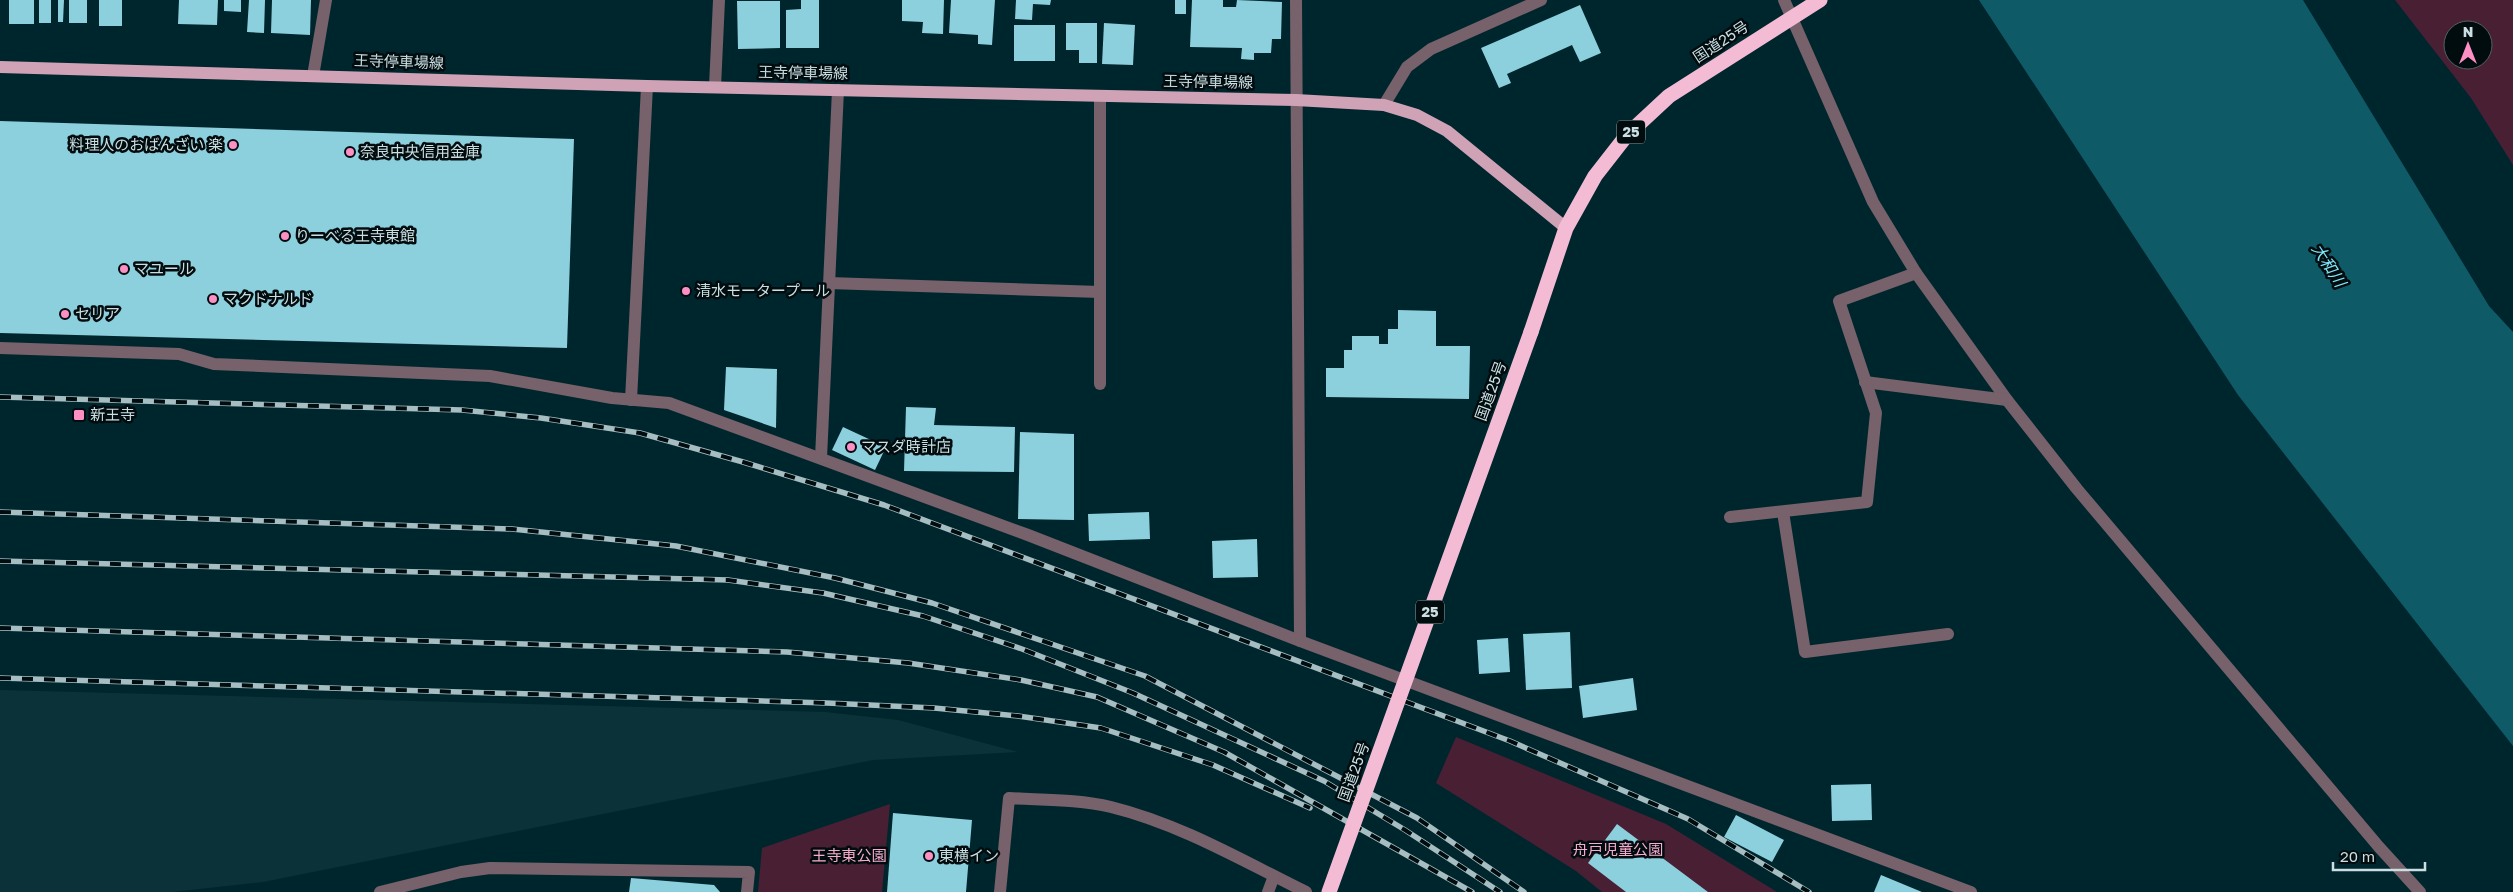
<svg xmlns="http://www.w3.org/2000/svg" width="2513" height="892" viewBox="0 0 2513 892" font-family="'Golos Text','Noto Sans JP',sans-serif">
  <rect width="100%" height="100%" fill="#00262d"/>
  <!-- built -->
  <polygon fill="#0c3239" points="0,690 825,712 898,720 1018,752 873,760 263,882 172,892 0,892"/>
  <!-- green -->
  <g fill="#491f34" fill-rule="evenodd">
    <path d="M2395 0H2513V165L2471 98ZM2453 30H2483V60H2453Z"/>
    <polygon points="1456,737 1666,824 1777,892 1602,892 1576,871 1436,783"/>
    <polygon points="890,804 882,892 758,892 762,848"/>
  </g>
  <!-- water -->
  <polygon fill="#0f5a67" points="1979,0 2303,0 2489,306 2513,332 2513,746 2238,395"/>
  <!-- building -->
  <g fill="#8ccfdd">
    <rect x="9" y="0" width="25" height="24"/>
    <rect x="39" y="0" width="12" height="23"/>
    <polygon points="58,0 64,0 63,22 58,22"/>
    <rect x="69" y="0" width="18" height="23"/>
    <rect x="99" y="0" width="23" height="26"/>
    <polygon points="179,0 218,0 217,25 178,24"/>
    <polygon points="224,0 241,0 241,12 224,11"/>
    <polygon points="249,0 265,0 264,33 247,32"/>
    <polygon points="272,0 311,0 310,35 271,33"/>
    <polygon points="801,0 819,0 819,48 786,48 786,10 801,9"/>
    <polygon points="902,0 944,0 943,34 922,33 923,22 902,21"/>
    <polygon points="951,0 995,0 992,45 978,44 978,35 949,33"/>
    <polygon points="1016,0 1051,0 1050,5 1033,4 1032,20 1015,19"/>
    <rect x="1175" y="0" width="11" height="14"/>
    <polygon points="1192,0 1223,0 1223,7 1236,7 1237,0 1282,2 1281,39 1272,39 1271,53 1254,53 1254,60 1241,59 1242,48 1190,47"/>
    <polygon points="737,1 780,1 780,48 738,49"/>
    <polygon points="1580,5 1601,53 1580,62 1572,45 1507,74 1511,83 1499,88 1481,48"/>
    <polygon points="1066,23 1097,23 1097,63 1079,63 1079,50 1066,50"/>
    <polygon points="1104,23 1135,25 1133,65 1102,64"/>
    <rect x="1014" y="25" width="41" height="36"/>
    <polygon points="0,121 574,139 567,348 0,333"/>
    <polygon points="1398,310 1436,311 1436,346 1470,346 1469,399 1326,397 1326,368 1344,368 1344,350 1352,350 1352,336 1379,336 1379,344 1388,344 1388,329 1398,329"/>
    <polygon points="726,367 777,369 776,428 724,410"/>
    <polygon points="906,407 936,408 934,425 1015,427 1014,472 904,471"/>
    <polygon points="843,427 886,447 875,470 832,450"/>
    <polygon points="1020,432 1074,434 1074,520 1018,519"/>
    <polygon points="1149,512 1150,539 1089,541 1088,514"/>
    <polygon points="1257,539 1258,577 1213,578 1212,541"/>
    <polygon points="1570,632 1572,688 1526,690 1523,634"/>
    <polygon points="1508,638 1510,672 1479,674 1477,640"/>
    <polygon points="1633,678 1637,710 1583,718 1579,686"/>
    <polygon points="1871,784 1872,820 1832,821 1831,785"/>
    <polygon points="893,813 972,820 966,892 887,892"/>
    <polygon points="1736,815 1784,840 1772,862 1724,837"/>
    <polygon points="1617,824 1708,892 1626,892 1588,863"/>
    <polygon points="1881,875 1922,892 1874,892"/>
    <polygon points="631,878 714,885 720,892 629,892"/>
  </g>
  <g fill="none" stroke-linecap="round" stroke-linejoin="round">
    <!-- minor -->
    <g stroke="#77616a" stroke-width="12">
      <polyline points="1296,0 1300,641"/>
      <polyline points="1784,0 1873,202 1916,273 2007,400 2077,489 2379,847 2420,892"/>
      <polyline points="313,76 326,0"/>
      <polyline points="715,87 719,0"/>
      <polyline points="1384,105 1407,67 1431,49 1541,0"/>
      <polyline points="829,283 1100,292"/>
      <polyline points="0,348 179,354 214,364 490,376 612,398 669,403 1028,535 1300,641 1971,892"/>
      <polyline points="1865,382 2007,400"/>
      <polyline points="1100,384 1100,96"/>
      <polyline points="631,400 647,86"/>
      <polyline points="821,458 838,90"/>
      <polyline points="1783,512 1805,652 1948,634"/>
      <polyline points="1730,517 1867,502 1876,413 1839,301 1916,273"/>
      <polyline points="380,892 461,872 490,868 749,872 747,892"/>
      <path d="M1000 892 1009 798C1042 800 1078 799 1111 807 1180 824 1243 861 1306 892"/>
      <polyline points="1268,892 1274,876"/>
    </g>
    <!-- major -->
    <polyline stroke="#d0a2b6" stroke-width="12" points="0,67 647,86 1296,100 1384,105 1417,115 1447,131 1566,228"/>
    <!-- highway -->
    <polyline stroke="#f3bcd4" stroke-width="15" points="1531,332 1566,228 1595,176 1627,135 1669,96 1820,0"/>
    <defs>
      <g id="rail">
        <polyline points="0,397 462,410 541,418 640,433 743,462 884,505 1510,741 1688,819 1809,892"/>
        <polyline points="0,512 512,529 676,546 835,578 932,603 1145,676 1417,818 1524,892"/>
        <polyline points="0,561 728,580 823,593 923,616 1022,649 1133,693 1324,781 1405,830 1500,892"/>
        <polyline points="0,628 787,652 908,663 1021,680 1097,697 1224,752 1472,892"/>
        <polyline points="0,678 827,703 934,708 1018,716 1101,728 1213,765 1310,808"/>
      </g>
    </defs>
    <!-- rail casing -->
    <use href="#rail" stroke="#a6bdc2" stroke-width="5.5"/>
    <!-- rail -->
    <use href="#rail" stroke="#010c0f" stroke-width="4" stroke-dasharray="11" stroke-linecap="butt"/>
    <!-- highway-bridge -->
    <polyline stroke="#f3bcd4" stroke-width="15" points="1329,892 1531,332"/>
  </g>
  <!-- markers -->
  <g fill="#fc8fc3" stroke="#010c0f" stroke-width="2">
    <circle cx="233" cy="145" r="5"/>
    <circle cx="350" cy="152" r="5"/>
    <circle cx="285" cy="236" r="5"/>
    <circle cx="124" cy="269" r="5"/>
    <circle cx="686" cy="291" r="5"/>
    <circle cx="213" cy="299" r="5"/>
    <circle cx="65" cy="314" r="5"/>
    <rect x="73" y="409" width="12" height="12" rx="2.5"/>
    <circle cx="851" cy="447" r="5"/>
    <circle cx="929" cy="856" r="5"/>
  </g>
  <g text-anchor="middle" stroke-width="5" stroke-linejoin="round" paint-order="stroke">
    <!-- shield labels -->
    <g fill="#010c0f" stroke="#8ea0a3" stroke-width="1">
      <rect x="1617" y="120.5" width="28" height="23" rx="4"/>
      <rect x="1416" y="600.5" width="28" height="23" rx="4"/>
    </g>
    <g font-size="14" font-weight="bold" fill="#cbdfe3">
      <text x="1631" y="137">25</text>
      <text x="1430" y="617">25</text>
    </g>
    <!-- street labels -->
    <g font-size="15" fill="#cbdfe3" stroke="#010c0f">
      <text transform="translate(1721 42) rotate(-33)" y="5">国道25号</text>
      <text transform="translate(399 62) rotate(2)" y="5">王寺停車場線</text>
      <text transform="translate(803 73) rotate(1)" y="5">王寺停車場線</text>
      <text transform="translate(1208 82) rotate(1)" y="5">王寺停車場線</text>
      <text transform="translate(1491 391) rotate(-70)" y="5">国道25号</text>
      <text transform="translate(1354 772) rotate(-70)" y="5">国道25号</text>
    </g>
    <!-- poi labels -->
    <g font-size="15" fill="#cbdfe3" stroke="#010c0f" text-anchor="start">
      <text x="223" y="150" text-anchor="end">料理人のおばんざい 楽</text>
      <text x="360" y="157">奈良中央信用金庫</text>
      <text x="295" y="241">りーべる王寺東館</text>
      <text x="134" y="274">マユール</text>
      <text x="696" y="296">清水モータープール</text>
      <text x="223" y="304">マクドナルド</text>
      <text x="75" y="319">セリア</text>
      <text x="90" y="420">新王寺</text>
      <text x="861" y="452">マスダ時計店</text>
      <text x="939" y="861">東横イン</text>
    </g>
    <!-- park labels -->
    <g font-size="15" fill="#f8abce" stroke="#010c0f">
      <text x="1618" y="855">舟戸児童公園</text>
      <text x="849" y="861">王寺東公園</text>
    </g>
    <!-- water labels -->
    <g font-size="16" font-style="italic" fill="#80e7fb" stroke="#010c0f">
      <text transform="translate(2329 265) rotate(57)" y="6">大和川</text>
    </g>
  </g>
  <!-- north arrow -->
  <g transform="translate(2468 45)"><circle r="24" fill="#010c0f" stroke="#526064"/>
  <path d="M0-4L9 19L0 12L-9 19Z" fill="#fc8fc3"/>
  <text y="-8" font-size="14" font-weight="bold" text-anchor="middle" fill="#cbdfe3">N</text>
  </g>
  <!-- scale -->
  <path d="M2333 862v8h92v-8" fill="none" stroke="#cbdfe3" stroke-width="2.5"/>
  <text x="2340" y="862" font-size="15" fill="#cbdfe3" stroke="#010c0f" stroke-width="4" paint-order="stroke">20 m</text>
</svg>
